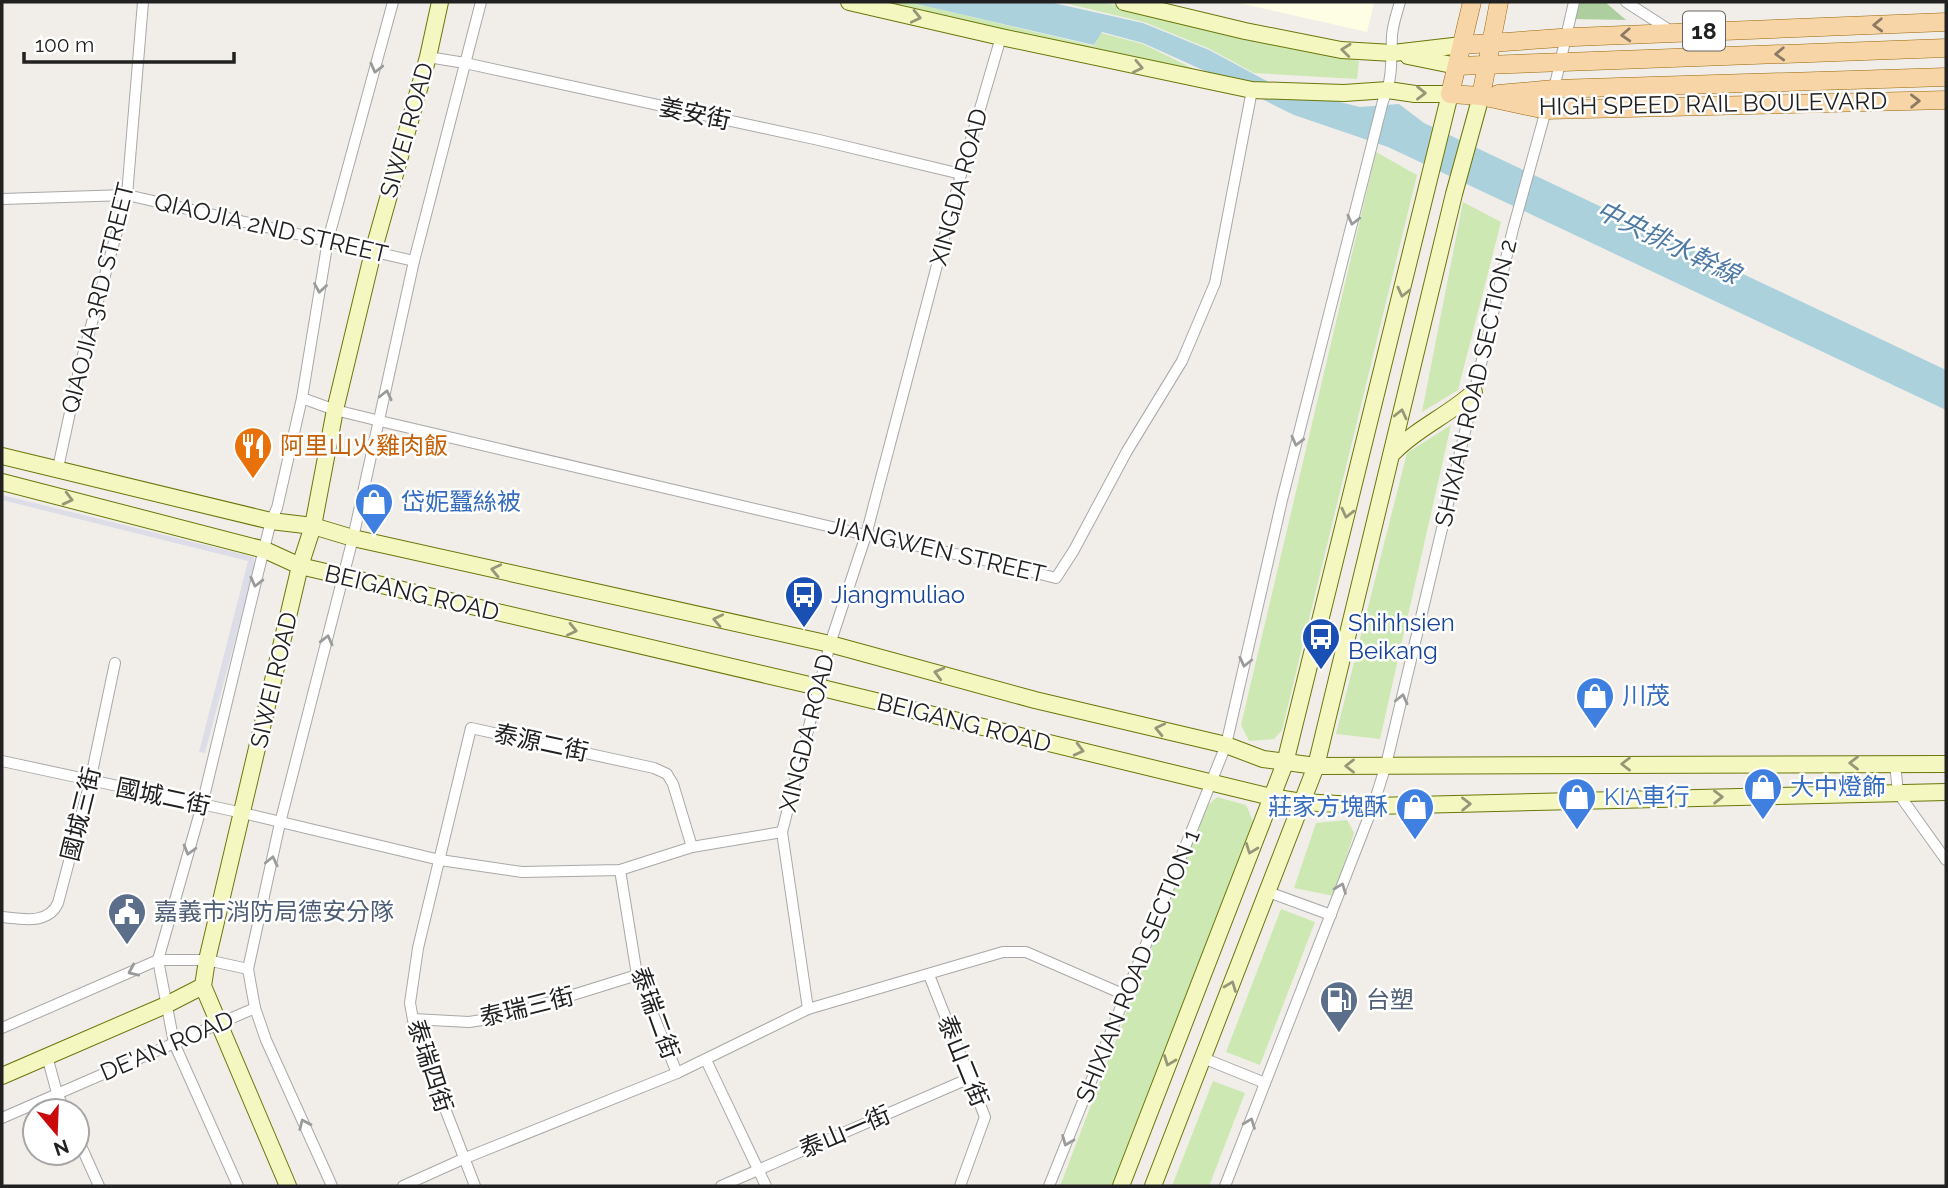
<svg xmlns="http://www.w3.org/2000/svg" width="1948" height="1188" viewBox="0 0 1948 1188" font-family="Raleway,'Noto Sans TC',sans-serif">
  <rect width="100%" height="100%" fill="#f1eee9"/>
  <!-- education -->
  <polygon fill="#fefee5" points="1234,2 1374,2 1367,32"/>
  <!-- grass -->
  <g fill="#cde8b2">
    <polygon points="881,2 909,2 1094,46 1101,33 1143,44 1192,68 1189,75"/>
    <polygon points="1060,2 1101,2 1359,61 1357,79 1254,73 1210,49 1144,22"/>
    <polygon points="1376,152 1417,175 1282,730 1274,739 1249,741 1241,725"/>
    <polygon points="1463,202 1501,222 1458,390 1422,412"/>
    <polygon points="1451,425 1380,739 1336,734 1407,453"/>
    <polygon points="1217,797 1246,805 1253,821 1191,989 1112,1186 1060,1186 1205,808"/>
    <polygon points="1347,820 1354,833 1334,896 1294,888 1316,823"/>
    <polygon points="1281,909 1315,922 1260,1065 1226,1052"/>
    <polygon points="1213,1081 1245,1093 1209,1186 1172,1186"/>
  </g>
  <!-- forest -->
  <polygon fill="#adce9f" points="1579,2 1605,2 1626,20 1574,19"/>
  <!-- plaza -->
  <polygon fill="#dddde7" points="2,495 254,557 255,565 205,753 199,752 248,561 2,500"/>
  <!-- water -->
  <polygon fill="#abd1dc" points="908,2 1049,2 1143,23 1209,50 1276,86 1360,107 1399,104 1424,123 1946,370 1946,410 1388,147 1294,115 1205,71 1143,43 1102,32 1094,45"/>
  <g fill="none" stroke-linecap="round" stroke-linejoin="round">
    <defs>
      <g id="street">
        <polyline points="1626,2 1671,31"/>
        <polyline points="428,57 465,63 819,140 961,174"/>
        <polyline points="2,199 127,195 414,261"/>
        <polyline points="302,398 335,410 380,421 866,535 993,562 1056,578 1074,550 1127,451 1182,361 1215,283 1252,90"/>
        <polyline points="58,468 80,366 127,195 143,2"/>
        <polyline points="2,761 243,813 440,860 522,872 620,870 692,847 782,832"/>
        <polyline points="1895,763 1898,793 1946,860"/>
        <polyline points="620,870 637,975 677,1073"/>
        <polyline points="1268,892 1331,915"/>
        <path d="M2 917C22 919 48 925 58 903L90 782 115 663"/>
        <polyline points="929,975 985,1117 960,1186"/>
        <polyline points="808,1009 1003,952 1026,952 1125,995"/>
        <polyline points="413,1019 469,1022 502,1017 637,975"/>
        <polyline points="2,1028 158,960 207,960 248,969"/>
        <polyline points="47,1056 57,1093 65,1111"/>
        <polyline points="1203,1058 1265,1083"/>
        <polyline points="706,1060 766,1186"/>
        <polyline points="2,1118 255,1008"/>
        <polyline points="77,1137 99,1186"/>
        <polyline points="238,1186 174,1043 158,960 202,805 259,569 271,521 277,508 302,398 328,240 393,2"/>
        <polyline points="332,1186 266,1040 255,1008 248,969 280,823 353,538 414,261 481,2"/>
        <polyline points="403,1186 463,1159 677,1073 808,1009 782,832 830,644 866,535 961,174 1001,37"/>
        <polyline points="475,1186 415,1031 410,1003 418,948 471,728 654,768 667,774 673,784 692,847"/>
        <polyline points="721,1186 970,1078"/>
        <path d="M1049 1186 1226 745 1282 500 1383 101C1393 80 1391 58 1392 35 1393 24 1397 12 1400 2"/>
        <polyline points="1225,1186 1373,806 1386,765 1513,229 1546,110 1554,89 1574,2"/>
      </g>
      <g id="secondary">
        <polyline points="849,2 1001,37 1252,90 1344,93 1388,90 1415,94 1450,94 1285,763 1121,1186"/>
        <polyline points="1124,2 1245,31 1341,50 1393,53 1462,45"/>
        <polyline points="1408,56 1457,66"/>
        <path d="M1394 452C1417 428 1449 415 1474 392"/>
        <polyline points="2,456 271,521 313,526 353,538 830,644 1035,700 1226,745 1263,759 1316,766 1946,764"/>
        <polyline points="2,482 265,550 300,566 818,687 1271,797 1302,802 1373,806 1946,792"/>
        <polyline points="2,1076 166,1005 203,986"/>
        <polyline points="288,1186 203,986 207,960 300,566 313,526 335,410 373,252 428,57 440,2"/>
        <polyline points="1153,1186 1316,766 1454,194 1481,96"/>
      </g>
      <g id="primary">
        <polyline points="1472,2 1450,94 1481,96 1546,110 1946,100"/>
        <polyline points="1462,45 1574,37 1946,22"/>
        <polyline points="1457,66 1946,48"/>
        <polyline points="1498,94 1554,89 1946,77"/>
        <polyline points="1481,96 1499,2"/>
      </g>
    </defs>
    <!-- street casing -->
    <use href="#street" stroke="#a8a8a8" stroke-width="12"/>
    <!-- secondary casing -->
    <use href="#secondary" stroke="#6b770a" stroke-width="18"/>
    <!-- primary casing -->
    <use href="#primary" stroke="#986707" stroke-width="19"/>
    <!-- street -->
    <use href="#street" stroke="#fff" stroke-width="10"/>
    <!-- secondary -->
    <use href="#secondary" stroke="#f5f7c0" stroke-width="16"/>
    <!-- primary -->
    <use href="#primary" stroke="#f8d5a7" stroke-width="18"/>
  </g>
  <!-- one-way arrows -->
  <defs><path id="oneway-chevron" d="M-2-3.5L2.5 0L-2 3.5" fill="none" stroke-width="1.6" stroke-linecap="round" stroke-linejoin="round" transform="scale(1.75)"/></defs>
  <g stroke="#969778">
    <use href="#oneway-chevron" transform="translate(916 17) rotate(13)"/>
    <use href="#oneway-chevron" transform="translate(1346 50) rotate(-174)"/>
    <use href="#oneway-chevron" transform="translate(1138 67) rotate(12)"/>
    <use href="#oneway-chevron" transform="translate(1421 93) rotate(1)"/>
    <use href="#oneway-chevron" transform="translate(1403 292) rotate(104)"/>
    <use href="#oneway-chevron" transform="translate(1401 414) rotate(-77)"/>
    <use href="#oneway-chevron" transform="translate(68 499) rotate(14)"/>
    <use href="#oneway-chevron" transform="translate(1347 513) rotate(104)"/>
    <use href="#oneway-chevron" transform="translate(496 570) rotate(-167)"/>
    <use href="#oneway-chevron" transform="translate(718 620) rotate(-168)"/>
    <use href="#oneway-chevron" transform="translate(572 630) rotate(13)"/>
    <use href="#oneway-chevron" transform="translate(939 673) rotate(-165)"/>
    <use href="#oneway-chevron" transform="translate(1160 729) rotate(-167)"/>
    <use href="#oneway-chevron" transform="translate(1079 750) rotate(14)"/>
    <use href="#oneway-chevron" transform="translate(1854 763) rotate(180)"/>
    <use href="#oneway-chevron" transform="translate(1626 764) rotate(180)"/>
    <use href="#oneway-chevron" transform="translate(1350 766) rotate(180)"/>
    <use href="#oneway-chevron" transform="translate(1718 797) rotate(-1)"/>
    <use href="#oneway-chevron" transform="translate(1466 804) rotate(-1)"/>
    <use href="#oneway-chevron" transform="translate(1251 849) rotate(111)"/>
    <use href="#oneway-chevron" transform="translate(1231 986) rotate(-69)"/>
    <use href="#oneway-chevron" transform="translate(1169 1061) rotate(111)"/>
  </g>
  <g stroke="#8c7b64">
    <use href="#oneway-chevron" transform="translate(1878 25) rotate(178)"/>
    <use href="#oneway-chevron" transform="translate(1626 35) rotate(177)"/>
    <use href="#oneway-chevron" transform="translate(1780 54) rotate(178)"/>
    <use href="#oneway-chevron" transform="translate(1915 101) rotate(-1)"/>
  </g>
  <g stroke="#9b9b9b">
    <use href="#oneway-chevron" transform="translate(376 68) rotate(104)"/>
    <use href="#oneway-chevron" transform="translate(1353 220) rotate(104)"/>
    <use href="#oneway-chevron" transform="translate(320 288) rotate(99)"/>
    <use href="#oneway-chevron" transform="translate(386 395) rotate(-77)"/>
    <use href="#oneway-chevron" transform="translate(1297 441) rotate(104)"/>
    <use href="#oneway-chevron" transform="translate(256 582) rotate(104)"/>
    <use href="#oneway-chevron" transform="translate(327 640) rotate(-76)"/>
    <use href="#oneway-chevron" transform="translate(1245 662) rotate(103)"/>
    <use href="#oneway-chevron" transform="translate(1402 699) rotate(-77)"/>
    <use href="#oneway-chevron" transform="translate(189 850) rotate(106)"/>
    <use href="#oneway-chevron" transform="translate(272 861) rotate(-77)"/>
    <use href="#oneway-chevron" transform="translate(1341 888) rotate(-69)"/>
    <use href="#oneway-chevron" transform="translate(133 971) rotate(156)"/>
    <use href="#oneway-chevron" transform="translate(1250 1123) rotate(-69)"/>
    <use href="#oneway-chevron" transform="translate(304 1124) rotate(-114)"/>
    <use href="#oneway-chevron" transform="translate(1067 1141) rotate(112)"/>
  </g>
  <!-- icons -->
  <defs>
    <symbol id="restaurant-pin" viewBox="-11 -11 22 30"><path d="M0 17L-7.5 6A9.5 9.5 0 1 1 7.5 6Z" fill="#e8710a" stroke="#fff"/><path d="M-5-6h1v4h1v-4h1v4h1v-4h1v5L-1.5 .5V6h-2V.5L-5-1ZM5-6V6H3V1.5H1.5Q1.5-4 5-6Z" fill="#fff"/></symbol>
    <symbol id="shop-pin" viewBox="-11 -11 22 30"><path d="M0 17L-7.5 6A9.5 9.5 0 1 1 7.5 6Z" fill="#3f7fe0" stroke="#fff"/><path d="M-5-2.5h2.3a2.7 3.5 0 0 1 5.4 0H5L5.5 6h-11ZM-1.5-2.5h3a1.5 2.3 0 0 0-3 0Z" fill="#fff"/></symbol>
    <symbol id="bus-pin" viewBox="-11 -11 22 30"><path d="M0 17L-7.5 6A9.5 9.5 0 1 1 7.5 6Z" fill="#1a4fb4" stroke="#fff"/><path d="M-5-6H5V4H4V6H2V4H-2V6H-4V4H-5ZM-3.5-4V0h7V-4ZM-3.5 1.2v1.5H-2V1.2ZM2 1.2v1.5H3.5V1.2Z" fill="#fff"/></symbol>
    <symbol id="civic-pin" viewBox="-11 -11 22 30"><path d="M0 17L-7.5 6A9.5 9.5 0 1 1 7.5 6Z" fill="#5c6f8a" stroke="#fff"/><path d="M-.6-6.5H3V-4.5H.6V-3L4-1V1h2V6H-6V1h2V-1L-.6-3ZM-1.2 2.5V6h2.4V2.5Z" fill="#fff"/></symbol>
    <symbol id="fuel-pin" viewBox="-11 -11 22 30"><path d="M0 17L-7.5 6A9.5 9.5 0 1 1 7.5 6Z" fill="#5c6f8a" stroke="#fff"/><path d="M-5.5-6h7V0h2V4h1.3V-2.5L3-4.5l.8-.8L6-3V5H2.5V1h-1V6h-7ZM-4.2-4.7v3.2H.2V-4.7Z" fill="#fff"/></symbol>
  </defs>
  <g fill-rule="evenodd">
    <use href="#restaurant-pin" x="231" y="424" width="44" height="60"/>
    <use href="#shop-pin" x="352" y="480" width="44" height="60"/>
    <use href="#bus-pin" x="782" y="573" width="44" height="60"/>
    <use href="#bus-pin" x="1299" y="615" width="44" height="60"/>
    <use href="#shop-pin" x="1573" y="674" width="44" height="60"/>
    <use href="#shop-pin" x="1741" y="765" width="44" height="60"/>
    <use href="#shop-pin" x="1555" y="775" width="44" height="60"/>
    <use href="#shop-pin" x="1393" y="785" width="44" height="60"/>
    <use href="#civic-pin" x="105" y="890" width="44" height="60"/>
    <use href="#fuel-pin" x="1317" y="978" width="44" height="60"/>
  </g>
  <g text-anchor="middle" stroke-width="5" stroke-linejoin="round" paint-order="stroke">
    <!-- shield labels -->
    <rect fill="#fff" stroke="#646464" stroke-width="2" x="1683" y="11.5" width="42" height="39" rx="5"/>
    <g font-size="23" font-weight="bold" fill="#212121">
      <text x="1704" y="39">18</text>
    </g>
    <!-- street labels -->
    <g font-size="24" fill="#212121" stroke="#fff">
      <text transform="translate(1713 104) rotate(-1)" y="8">HIGH SPEED RAIL BOULEVARD</text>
      <text transform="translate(695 114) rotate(12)" y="8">姜安街</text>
      <text transform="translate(407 130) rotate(-74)" y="8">SIWEI ROAD</text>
      <text transform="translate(959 187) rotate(-75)" y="8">XINGDA ROAD</text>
      <text transform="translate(271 228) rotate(13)" y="8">QIAOJIA 2ND STREET</text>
      <text transform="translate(98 298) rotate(-76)" y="8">QIAOJIA 3RD STREET</text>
      <text transform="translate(1476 383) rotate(-77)" y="8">SHIXIAN ROAD SECTION 2</text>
      <text transform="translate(937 550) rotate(13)" y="8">JIANGWEN STREET</text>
      <text transform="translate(412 593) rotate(13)" y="8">BEIGANG ROAD</text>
      <text transform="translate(274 680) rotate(-77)" y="8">SIWEI ROAD</text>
      <text transform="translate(964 723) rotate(14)" y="8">BEIGANG ROAD</text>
      <text transform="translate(807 733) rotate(-76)" y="8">XINGDA ROAD</text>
      <text transform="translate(541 743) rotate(12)" y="8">泰源二街</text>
      <text transform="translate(163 797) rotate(12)" y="8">國城二街</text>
      <text transform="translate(81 814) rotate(-76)" y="8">國城三街</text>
      <text transform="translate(1138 966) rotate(-68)" y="8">SHIXIAN ROAD SECTION 1</text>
      <text transform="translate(527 1007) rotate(-14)" y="8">泰瑞三街</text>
      <text transform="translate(655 1013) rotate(70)" y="8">泰瑞二街</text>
      <text transform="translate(167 1046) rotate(-23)" y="8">DE'AN ROAD</text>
      <text transform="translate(963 1061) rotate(68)" y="8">泰山二街</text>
      <text transform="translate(430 1066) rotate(72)" y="8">泰瑞四街</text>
      <text transform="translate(845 1132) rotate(-23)" y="8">泰山一街</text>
    </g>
    <!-- food labels -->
    <g font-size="24" fill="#c56008" stroke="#fff" text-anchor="start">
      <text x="280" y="454">阿里山火雞肉飯</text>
    </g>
    <!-- shop labels -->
    <g font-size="24" fill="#366cbe" stroke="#fff" text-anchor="start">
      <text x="401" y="510">岱妮蠶絲被</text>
      <text x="1622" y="704">川茂</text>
      <text x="1790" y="795">大中燈飾</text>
      <text x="1604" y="805">KIA車行</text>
      <text x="1388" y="815" text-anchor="end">莊家方塊酥</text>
    </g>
    <!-- transit labels -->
    <g font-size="24" fill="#164399" stroke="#fff" text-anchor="start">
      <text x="831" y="603">Jiangmuliao</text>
      <text x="1348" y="631">Shihhsien<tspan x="1348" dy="28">Beikang</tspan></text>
    </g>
    <!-- service labels -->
    <g font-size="24" fill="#4e5e75" stroke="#fff" text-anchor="start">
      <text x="154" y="920">嘉義市消防局德安分隊</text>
      <text x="1366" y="1008">台塑</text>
    </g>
    <!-- water labels -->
    <g font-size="26" font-style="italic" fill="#4e7aa6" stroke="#fff">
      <text transform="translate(1668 242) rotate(26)" y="9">中央排水幹線</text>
    </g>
  </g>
  <!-- border -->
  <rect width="1948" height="1188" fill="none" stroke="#212121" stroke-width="7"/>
  <!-- north arrow -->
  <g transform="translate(56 1132) rotate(161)"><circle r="33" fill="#ffffff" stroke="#a6a6a6" stroke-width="2"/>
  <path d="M0-5L12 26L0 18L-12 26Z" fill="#ca090a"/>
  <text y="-10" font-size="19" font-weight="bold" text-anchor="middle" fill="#212121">N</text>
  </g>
  <!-- scale -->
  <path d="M24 52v10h210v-10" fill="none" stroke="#212121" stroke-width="3.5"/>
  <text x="35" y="52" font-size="21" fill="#212121" stroke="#ffffff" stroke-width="5" paint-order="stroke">100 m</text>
</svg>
